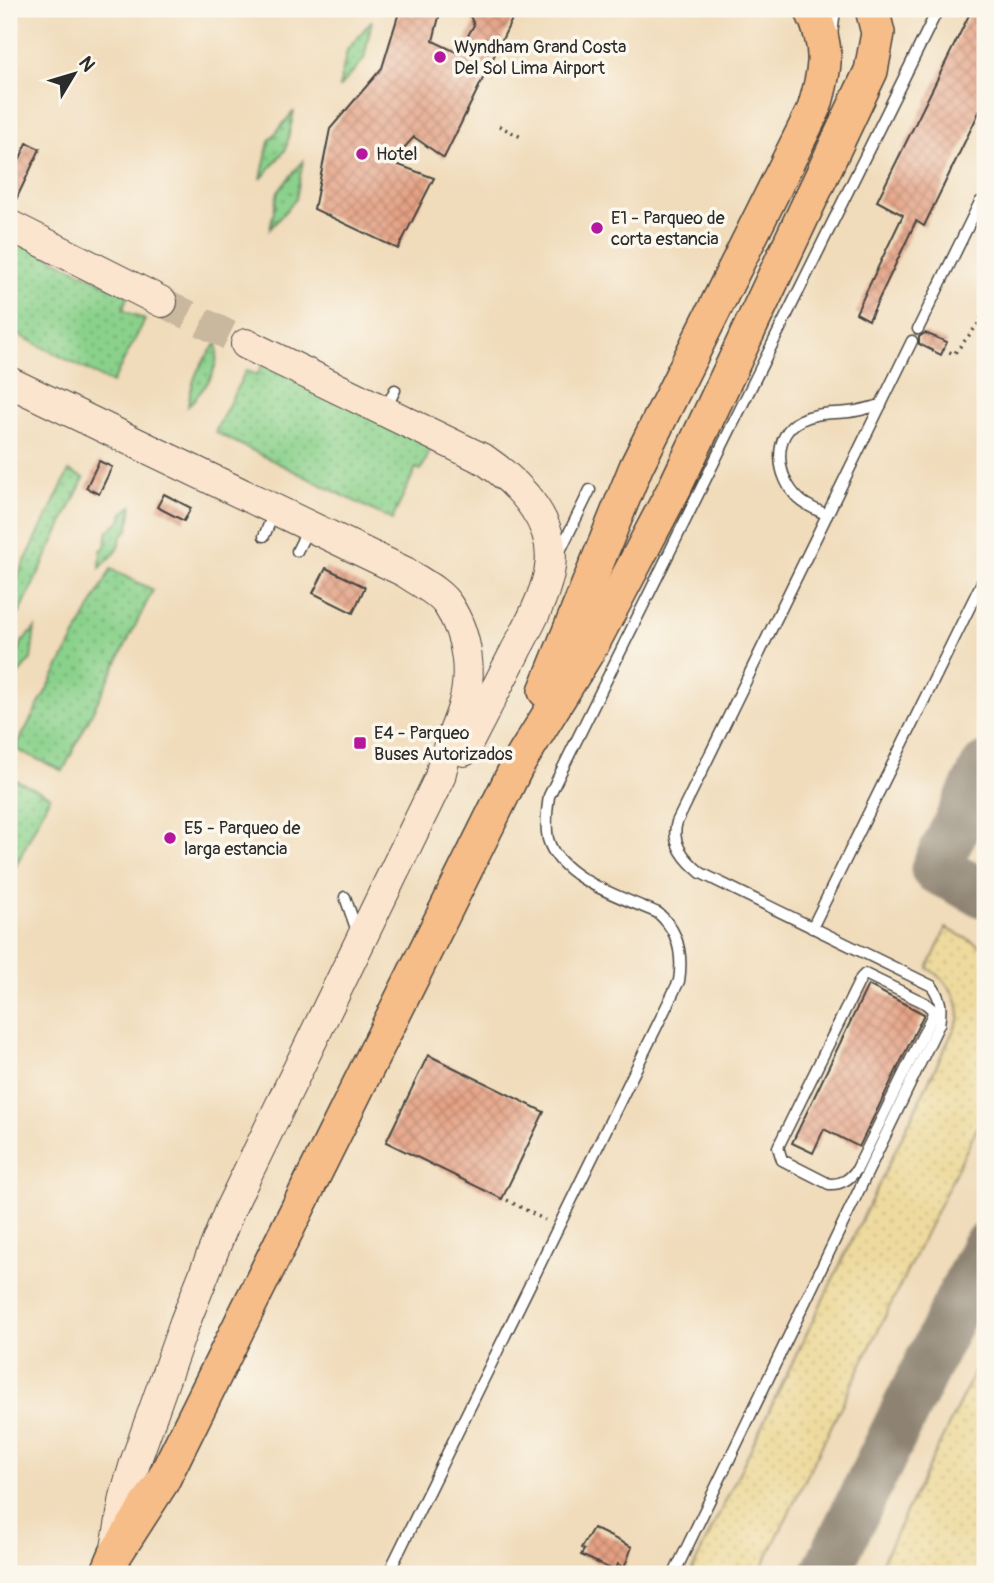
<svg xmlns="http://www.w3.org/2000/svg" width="994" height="1583" viewBox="0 0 994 1583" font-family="Pangolin,sans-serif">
  <defs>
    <pattern id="grass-dots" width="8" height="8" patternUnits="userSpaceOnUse" patternTransform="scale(1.75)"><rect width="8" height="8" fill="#8ad18b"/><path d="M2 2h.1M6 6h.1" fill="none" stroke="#71aa72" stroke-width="1.8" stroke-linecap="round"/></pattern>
    <pattern id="sand-dots" width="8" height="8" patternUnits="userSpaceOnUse" patternTransform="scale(1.75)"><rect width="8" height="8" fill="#eeda9e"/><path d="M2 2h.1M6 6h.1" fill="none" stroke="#cb8" stroke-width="1.8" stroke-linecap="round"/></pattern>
    <pattern id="building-cross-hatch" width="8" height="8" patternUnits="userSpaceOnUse" patternTransform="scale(1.75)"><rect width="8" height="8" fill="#e5a184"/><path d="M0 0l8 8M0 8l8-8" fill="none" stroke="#ba836c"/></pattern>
  </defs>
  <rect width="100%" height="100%" fill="#fbf7ec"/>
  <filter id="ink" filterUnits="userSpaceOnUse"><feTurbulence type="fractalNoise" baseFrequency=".0143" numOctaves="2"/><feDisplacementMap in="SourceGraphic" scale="14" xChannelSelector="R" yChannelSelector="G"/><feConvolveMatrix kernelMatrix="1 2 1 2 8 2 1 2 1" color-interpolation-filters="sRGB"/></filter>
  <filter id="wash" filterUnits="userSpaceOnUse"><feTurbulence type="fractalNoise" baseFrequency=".00686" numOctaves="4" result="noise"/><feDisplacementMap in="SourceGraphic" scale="28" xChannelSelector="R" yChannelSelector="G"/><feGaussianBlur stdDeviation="1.57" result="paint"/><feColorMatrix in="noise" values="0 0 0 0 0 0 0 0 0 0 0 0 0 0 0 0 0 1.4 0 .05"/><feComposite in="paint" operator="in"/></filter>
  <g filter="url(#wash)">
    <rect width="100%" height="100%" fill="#f0dbba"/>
    <!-- grass -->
    <g fill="url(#grass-dots)" stroke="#5a7e5b" stroke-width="2">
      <polygon points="372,20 364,59 339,88 347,50"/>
      <polygon points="294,111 286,149 261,179 269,141"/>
      <polygon points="303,161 296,199 270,229 278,191"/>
      <polygon points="9,237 128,295 123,310 145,320 112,383 9,330"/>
      <path d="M218 342C218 374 208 384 188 406 192 377 199 364 218 342Z"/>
      <polygon points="263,363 433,445 421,470 416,468 392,520 215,432 246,370 257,375"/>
      <polygon points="69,471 84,478 9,635 9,594"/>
      <polygon points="132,506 128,530 122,535 117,551 100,568 101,550 105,547 108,531 122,519 122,514"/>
      <polygon points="111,569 153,590 63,771 15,749"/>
      <polygon points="35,628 31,659 9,685 13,658 19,652 22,642"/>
      <polygon points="9,777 50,796 9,880"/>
    </g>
    <!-- sand -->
    <g fill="url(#sand-dots)" stroke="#8c8264" stroke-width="2">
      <path d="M946 928 985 948V1112L759 1574H690L959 1019C960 995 946 981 928 968Z"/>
      <polygon points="985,1351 985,1574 876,1574"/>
    </g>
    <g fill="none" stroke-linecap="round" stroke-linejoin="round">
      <!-- taxiway -->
      <g stroke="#8e8372" stroke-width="49">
        <polyline points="985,767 935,869 985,894"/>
        <polyline points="825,1574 985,1247"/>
      </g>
    </g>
    <g id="blocks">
      <!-- building -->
      <g fill="url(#building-cross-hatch)">
        <polygon points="400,9 441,9 433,41 458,53 474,25 467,9 517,9 444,158 414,137 391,162 434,178 398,249 314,209 330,129 382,68"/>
        <polygon points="972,9 985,9 985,100 924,226 916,221 869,320 856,313 903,215 877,201"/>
        <polygon points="27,143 40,149 12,208 9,208 9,182"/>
        <polygon points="925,333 947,342 941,355 919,344 919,337"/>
        <polygon points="99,461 112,467 99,494 86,488"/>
        <polygon points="164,494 191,508 184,521 157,507"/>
        <polygon points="326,568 365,587 353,613 313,593"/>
        <polygon points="868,985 924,1014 859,1147 824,1129 813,1153 792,1143"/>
        <polygon points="428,1055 544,1112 502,1199 386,1142"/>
        <polygon points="593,1528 632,1547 624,1568 618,1564 615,1571 581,1555 584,1550 581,1548"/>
      </g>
    </g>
  </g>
  <g filter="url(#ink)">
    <use href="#blocks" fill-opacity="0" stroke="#494540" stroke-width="2"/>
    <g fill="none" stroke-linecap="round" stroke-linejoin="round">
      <!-- secondary-tunnel -->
      <polyline stroke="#c9b89d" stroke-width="30" stroke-dasharray="30 15" stroke-linecap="butt" points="162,302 246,344"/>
      <defs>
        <g id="service">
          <polyline points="832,36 835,9"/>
          <polyline points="918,329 980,202"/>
          <polyline points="385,410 395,390"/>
          <path d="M827 515C818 510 806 506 799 499 776 478 771 435 801 420 817 412 832 414 849 412 860 411 871 407 881 405"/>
          <polyline points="264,536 274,513"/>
          <polyline points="297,551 308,529"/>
          <polyline points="558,555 590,490"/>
          <polyline points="345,897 358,934"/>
          <polyline points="812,928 985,576"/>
          <path d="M865 974 925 1003 933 1010 932 1016 857 1169C850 1179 842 1185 829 1184L782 1160 778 1147 861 978Z"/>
          <path d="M388 1574 679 981C683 955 679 931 658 913 624 898 559 879 548 839 545 825 547 810 549 796L938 9"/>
          <path d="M674 1574 939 1024C942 1008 941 999 932 986L701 873C685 860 670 843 677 822L912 341"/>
        </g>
        <g id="secondary">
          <polyline points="9,225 162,302"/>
          <path d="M246 344 485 460C520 484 560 525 549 573 543 601 528 627 515 652 498 685 481 718 464 751"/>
          <path d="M9 382 405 572C419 582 439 591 448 605 468 635 473 676 462 710 454 734 445 751 440 777L230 1209 185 1322 135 1463 125 1497 115 1554"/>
        </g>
        <g id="primary">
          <path d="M545 691 636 467 814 109C826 69 830 48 811 9"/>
          <polyline points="107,1574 115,1555 162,1482 517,766 593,643 676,485 871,71 878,33 872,9"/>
        </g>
      </defs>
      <!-- service casing -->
      <use href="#service" stroke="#494540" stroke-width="13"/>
      <!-- secondary casing -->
      <use href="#secondary" stroke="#494540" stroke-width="32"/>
      <!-- primary casing -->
      <use href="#primary" stroke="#494540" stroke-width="36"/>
      <!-- path -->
      <g stroke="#494540" stroke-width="3.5" stroke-dasharray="2 5" stroke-linecap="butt">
        <polyline points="499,126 523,138"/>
        <polyline points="943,349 954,354 979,323 982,315"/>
        <polyline points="507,1200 545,1220"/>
      </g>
      <!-- service -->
      <use href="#service" stroke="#fff" stroke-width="10"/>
      <!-- secondary -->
      <use href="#secondary" stroke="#fce5cf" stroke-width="30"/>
      <!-- primary -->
      <use href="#primary" stroke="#f7bd88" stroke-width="33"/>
    </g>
  </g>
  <!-- markers -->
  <g fill="#b5179e" stroke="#fbf7ec" stroke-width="2.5">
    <circle cx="440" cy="57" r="7"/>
    <circle cx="362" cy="154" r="7"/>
    <circle cx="597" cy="228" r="7"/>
    <rect x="353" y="736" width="14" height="14" rx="3.5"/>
    <circle cx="170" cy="838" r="7"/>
  </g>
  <g text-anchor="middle" stroke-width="7" stroke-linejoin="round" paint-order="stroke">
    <!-- poi labels -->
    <g font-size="18" fill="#2b2b2b" stroke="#fbf7ec" text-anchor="start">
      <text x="454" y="53">Wyndham Grand Costa<tspan x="454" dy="21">Del Sol Lima Airport</tspan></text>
      <text x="376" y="160">Hotel</text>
      <text x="611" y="224">E1 - Parqueo de<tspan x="611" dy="21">corta estancia</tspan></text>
      <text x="374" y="739">E4 - Parqueo<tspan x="374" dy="21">Buses Autorizados</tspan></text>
      <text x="184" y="834">E5 - Parqueo de<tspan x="184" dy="21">larga estancia</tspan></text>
    </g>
  </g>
  <!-- margin -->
  <rect width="994" height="1583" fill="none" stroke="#fbf7ec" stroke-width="35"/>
  <!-- north arrow -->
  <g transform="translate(74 74) rotate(52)" stroke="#fbf7ec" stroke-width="5" paint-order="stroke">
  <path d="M0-5L12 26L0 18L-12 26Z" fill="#2b2b2b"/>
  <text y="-10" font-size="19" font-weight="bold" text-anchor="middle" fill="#2b2b2b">N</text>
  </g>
</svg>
